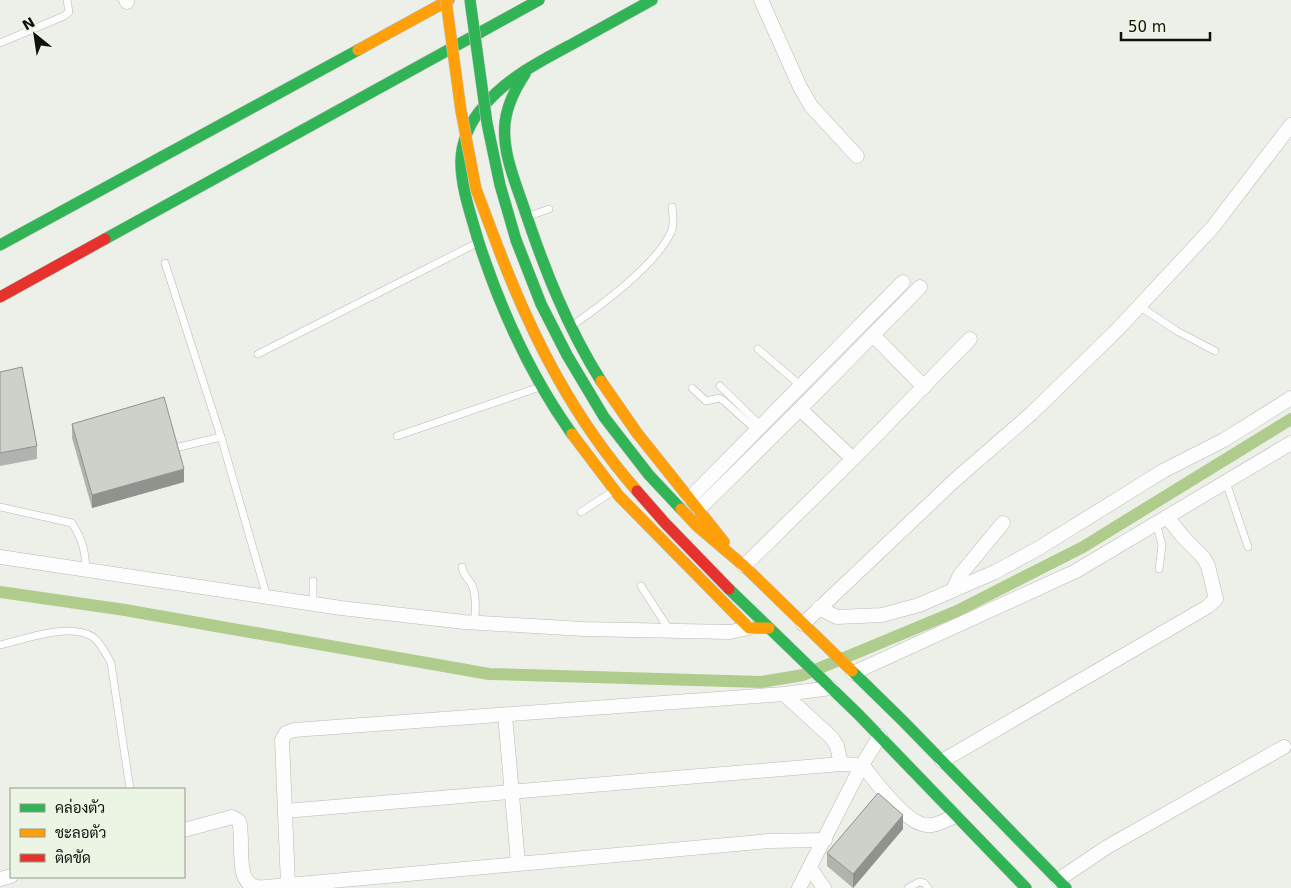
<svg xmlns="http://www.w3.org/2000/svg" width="1291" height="888" viewBox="0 0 1291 888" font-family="'DejaVu Sans',Sarabun,sans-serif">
  <rect width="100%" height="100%" fill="#ecf0e8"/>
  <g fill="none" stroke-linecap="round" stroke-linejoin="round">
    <!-- canal -->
    <polyline stroke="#b0cc8d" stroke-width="12" points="0,592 125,610 489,674 761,682 803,675 957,611 1083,547 1291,419"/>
    <defs>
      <g id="lane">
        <polyline points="0,43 64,16 69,12 67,0"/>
        <polyline points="529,216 549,209"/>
        <polyline points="165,263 221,437 267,597"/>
        <polyline points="1139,306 1177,331 1215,351"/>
        <path d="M573 325C603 304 658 264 672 230 674 223 673 214 672 207"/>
        <polyline points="758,349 801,386"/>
        <polyline points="258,354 479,242"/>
        <polyline points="720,386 761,426"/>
        <polyline points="692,388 706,401 719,398 724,401 757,431"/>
        <polyline points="397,436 540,387"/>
        <polyline points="179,447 221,437"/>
        <polyline points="1226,482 1248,547"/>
        <path d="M0 507 72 523C83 541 85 550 86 570"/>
        <polyline points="581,512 612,492"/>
        <polyline points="1156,523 1162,545 1159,569"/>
        <path d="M462 567C463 575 468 578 472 585 477 596 475 611 475 623"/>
        <polyline points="641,586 670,631"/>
        <polyline points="313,604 313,581"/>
        <path d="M0 645C26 639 69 622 93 637 101 643 106 654 111 663L130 789"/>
        <polyline points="908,888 919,882 924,883 928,888"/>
      </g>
      <g id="street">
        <polyline points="126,0 127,2"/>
        <polyline points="761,0 800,87 811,106 857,156"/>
        <polyline points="873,335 924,387"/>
        <polyline points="800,409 853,459"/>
        <polyline points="690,498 903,282"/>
        <polyline points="699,509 800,409 920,287"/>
        <polyline points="0,557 341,608 464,622 583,629 730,632 749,628"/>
        <polyline points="744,566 853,459 970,339"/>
        <polyline points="953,590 960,575 1003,523"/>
        <polyline points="819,608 837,617 882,615 919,605 995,572 1039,548 1163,471 1224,440 1291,398"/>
        <polyline points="803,624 955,480 1032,413 1118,329 1213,227 1291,125"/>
        <polyline points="853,673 1076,571 1291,443"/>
        <polyline points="784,694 832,738 837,746 841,764"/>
        <polyline points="505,715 518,863"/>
        <polyline points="942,761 1207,607 1216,599 1208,566 1203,557 1184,538 1167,517"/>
        <path d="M285 811 841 764 862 765C877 782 908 829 932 825 940 824 948 819 955 816"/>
        <path d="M184 830 232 817 239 821C245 839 233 883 257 887 266 888 278 885 288 885"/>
        <polyline points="825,840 769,841 288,885 282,740 286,733 294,730 784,694 831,688"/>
        <polyline points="810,868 824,888"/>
        <polyline points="0,879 11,876"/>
        <polyline points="1058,880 1107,847 1284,747"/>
        <polyline points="799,888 862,765 880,736"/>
      </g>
      <g id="fast">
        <path d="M525 74C515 89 507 105 505 123 502 152 515 181 524 208 544 268 567 327 601 381"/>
        <polyline points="105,239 539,0"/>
        <polyline points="516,240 541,304 567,355 604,417 649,475 681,509"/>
        <polyline points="0,245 358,50"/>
        <path d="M572 434C530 375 500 308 478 240 471 215 461 188 461 162 461 142 470 122 483 107 507 77 543 60 576 42 601 28 627 14 652 0"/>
        <polyline points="729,589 858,714 1026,888"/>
        <polyline points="852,671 903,721 1066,888"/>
      </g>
      <g id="slow">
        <polyline points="358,50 449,0"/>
        <path d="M499 250C533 339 574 419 637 491"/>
        <polyline points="601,381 637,433 724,542"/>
        <polyline points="572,434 619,496 749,628 769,628"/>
        <polyline points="681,509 697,526 744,566 852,671"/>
      </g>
      <g id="jam">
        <polyline points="0,297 105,239"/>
        <polyline points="637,491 665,523 729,589"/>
      </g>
    </defs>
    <!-- lane casing -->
    <use href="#lane" stroke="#b6bab3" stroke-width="8"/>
    <!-- street casing -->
    <use href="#street" stroke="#b6bab3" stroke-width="15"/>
    <!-- fast casing -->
    <use href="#fast" stroke="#b6bab3" stroke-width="12"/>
    <!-- slow casing -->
    <use href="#slow" stroke="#b6bab3" stroke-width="12"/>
    <!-- jam casing -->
    <use href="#jam" stroke="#b6bab3" stroke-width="12"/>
    <!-- lane -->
    <use href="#lane" stroke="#fcfdfc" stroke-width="7"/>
    <!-- street -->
    <use href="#street" stroke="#fcfdfc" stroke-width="14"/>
    <!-- fast -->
    <use href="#fast" stroke="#30b455" stroke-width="11"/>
    <!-- slow -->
    <use href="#slow" stroke="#ff9f0a" stroke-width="11"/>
    <!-- jam -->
    <use href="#jam" stroke="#e5322d" stroke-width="11"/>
    <defs>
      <polyline id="fast-bridge" points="470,0 487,123 500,185 516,240"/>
      <polyline id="slow-bridge" points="446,0 461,111 476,189 499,250"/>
    </defs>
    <!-- fast-bridge casing -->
    <use href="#fast-bridge" stroke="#c8cac7" stroke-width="12" stroke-linecap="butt"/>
    <!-- slow-bridge casing -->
    <use href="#slow-bridge" stroke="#c8cac7" stroke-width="12" stroke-linecap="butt"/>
    <!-- fast-bridge -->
    <use href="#fast-bridge" stroke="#30b455" stroke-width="11"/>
    <!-- slow-bridge -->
    <use href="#slow-bridge" stroke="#ff9f0a" stroke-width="11"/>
  </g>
  <!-- wall -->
  <g fill="#b1b4ae">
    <polygon points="0,372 37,446 37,459 0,466"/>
    <polygon points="72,424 184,482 92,508 72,438"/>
    <polygon points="903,829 853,888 827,866 827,853"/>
  </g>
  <!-- shaded-wall -->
  <g fill="#90928d">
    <polygon points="184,469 184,482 92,508 92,495"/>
    <polygon points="903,815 903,829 853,888 853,874"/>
  </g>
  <!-- building -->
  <g fill="#ced1ca" stroke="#90928d">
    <polygon points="22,367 37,446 0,453 0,372"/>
    <polygon points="164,397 184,469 92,495 72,424"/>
    <polygon points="878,793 903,815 853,874 827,853"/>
  </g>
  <!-- legend -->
  <rect x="10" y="788" width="175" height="90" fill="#ecf4e4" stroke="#949a8e"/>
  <rect x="20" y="804" width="25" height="8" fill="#30b455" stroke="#949a8e"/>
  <text x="55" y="813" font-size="15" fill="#10120d">คล่องตัว</text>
  <rect x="20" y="829" width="25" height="8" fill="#ff9f0a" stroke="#949a8e"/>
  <text x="55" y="838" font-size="15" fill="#10120d">ชะลอตัว</text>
  <rect x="20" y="854" width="25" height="8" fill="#e5322d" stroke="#949a8e"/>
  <text x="55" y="863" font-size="15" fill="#10120d">ติดขัด</text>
  <!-- north arrow -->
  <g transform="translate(35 35) rotate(330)" stroke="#ecf4e4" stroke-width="4" paint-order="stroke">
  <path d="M0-4L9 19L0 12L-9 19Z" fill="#10120d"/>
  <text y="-8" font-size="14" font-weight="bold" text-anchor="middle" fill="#10120d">N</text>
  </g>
  <!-- scale -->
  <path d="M1121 32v8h89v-8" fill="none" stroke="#10120d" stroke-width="2.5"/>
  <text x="1128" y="32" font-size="15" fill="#10120d" stroke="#ecf4e4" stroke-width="4" paint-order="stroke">50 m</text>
</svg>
